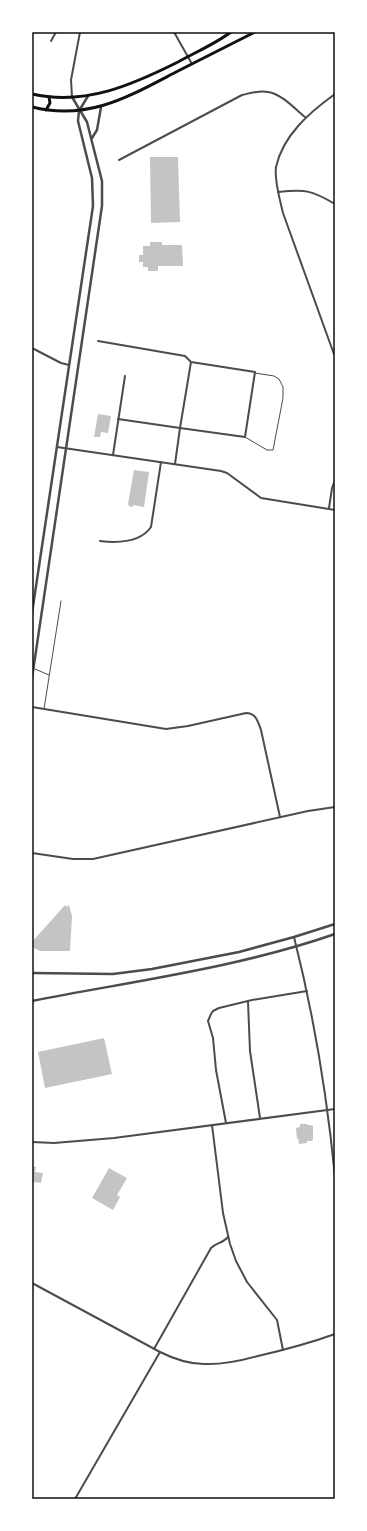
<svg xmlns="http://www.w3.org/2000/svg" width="367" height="1531" viewBox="0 0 367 1531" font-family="Barlow,sans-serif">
  <rect width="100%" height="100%" fill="#fff"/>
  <!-- building -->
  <g fill="#c4c4c4">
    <polygon points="150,157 178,157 180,222 151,223"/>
    <polygon points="150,242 162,242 162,245 182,245 183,266 158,266 158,271 148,271 148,267 143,267 143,262 139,262 139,255 143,255 143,246 150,246"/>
    <polygon points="98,414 111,416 108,433 101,432 100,437 94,437"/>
    <polygon points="134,470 149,472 144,507 133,505 133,507 129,506 128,504"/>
    <polygon points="65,905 67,907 69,905 72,916 70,951 40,951 32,947 32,942"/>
    <polygon points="104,1038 112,1074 45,1088 38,1052"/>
    <polygon points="300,1124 307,1124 307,1125 310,1125 313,1126 313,1139 312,1141 307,1141 307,1143 299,1144 298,1138 297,1139 296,1128 300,1127"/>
    <polygon points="32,1166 36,1167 35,1172 43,1173 41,1183 33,1182"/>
    <polygon points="109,1168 127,1178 117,1195 120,1197 113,1210 92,1198"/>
  </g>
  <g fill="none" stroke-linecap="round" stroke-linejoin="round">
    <!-- service -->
    <g stroke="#4c4c4c" stroke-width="1">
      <polyline points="245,437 267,450 273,450 283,398 283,387 279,379 274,376 255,373"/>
      <polyline points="35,669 49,675"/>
      <polyline points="44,709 61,601"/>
    </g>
    <!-- minor -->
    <g stroke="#4c4c4c" stroke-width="2">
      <polyline points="174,32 192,64"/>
      <polyline points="51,41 56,32"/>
      <path d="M335 94C310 112 283 135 276 167 274 180 280 200 283 213L335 357"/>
      <polyline points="72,97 71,80 80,32"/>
      <path d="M119 160 242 95C251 93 260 90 268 92 282 94 295 109 305 117"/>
      <path d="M278 192C305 189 311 190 335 204"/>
      <polyline points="98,341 185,356 191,362 255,372 245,437 180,428 191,362"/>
      <polyline points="32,348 61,363 69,365"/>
      <polyline points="118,419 180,428 175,464"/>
      <polyline points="57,447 221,471 227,473 261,498 335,510"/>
      <polyline points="113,455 125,376"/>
      <polyline points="329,508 332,488 335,480"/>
      <path d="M100 541C117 543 140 543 151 527L161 462"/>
      <path d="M32 707 166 729 188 726 246 713C256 713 258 722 261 730L280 817"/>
      <polyline points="32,853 73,859 93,859 308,811 335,807"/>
      <path d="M294 937C314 1016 327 1095 335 1177"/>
      <polyline points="248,1002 250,1051 260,1118"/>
      <polyline points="226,1123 216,1070 213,1038 208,1021 211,1014 213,1011 219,1008 252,1000 307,991"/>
      <polyline points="212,1125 223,1213 230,1244 236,1261 247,1282 277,1320 283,1350"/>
      <polyline points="32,1142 54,1143 114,1138 335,1109"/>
      <path d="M32 1283 160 1352C174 1359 189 1364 204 1364 223 1365 240 1361 258 1356 284 1350 310 1343 335 1334"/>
      <path d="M154 1349 211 1248C216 1243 223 1243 228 1237"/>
      <polyline points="75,1499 160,1352"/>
    </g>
    <!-- tertiary -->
    <g stroke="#4c4c4c" stroke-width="2.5">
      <polyline points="92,138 97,130 101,107"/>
      <polyline points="32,613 93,206 92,178 78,121 79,111 88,96"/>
      <polyline points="32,678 102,206 102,181 91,138 87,122 72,97"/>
      <polyline points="32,973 113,974 152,969 239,952 294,937 335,924"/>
      <path d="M32 1001C133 981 237 968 335 934"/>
    </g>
    <!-- secondary -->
    <g stroke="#111" stroke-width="3">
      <path d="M32 94C85 106 132 85 178 62 196 52 215 44 231 32"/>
      <path d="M32 107C88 121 128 97 176 72 202 59 229 45 255 32"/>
      <polyline points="46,110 50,103 49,97"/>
    </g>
  </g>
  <!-- border -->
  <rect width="367" height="1531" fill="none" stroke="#ffffff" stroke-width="66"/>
  <rect x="33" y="33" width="301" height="1465" fill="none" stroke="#111" stroke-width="1.5"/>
</svg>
